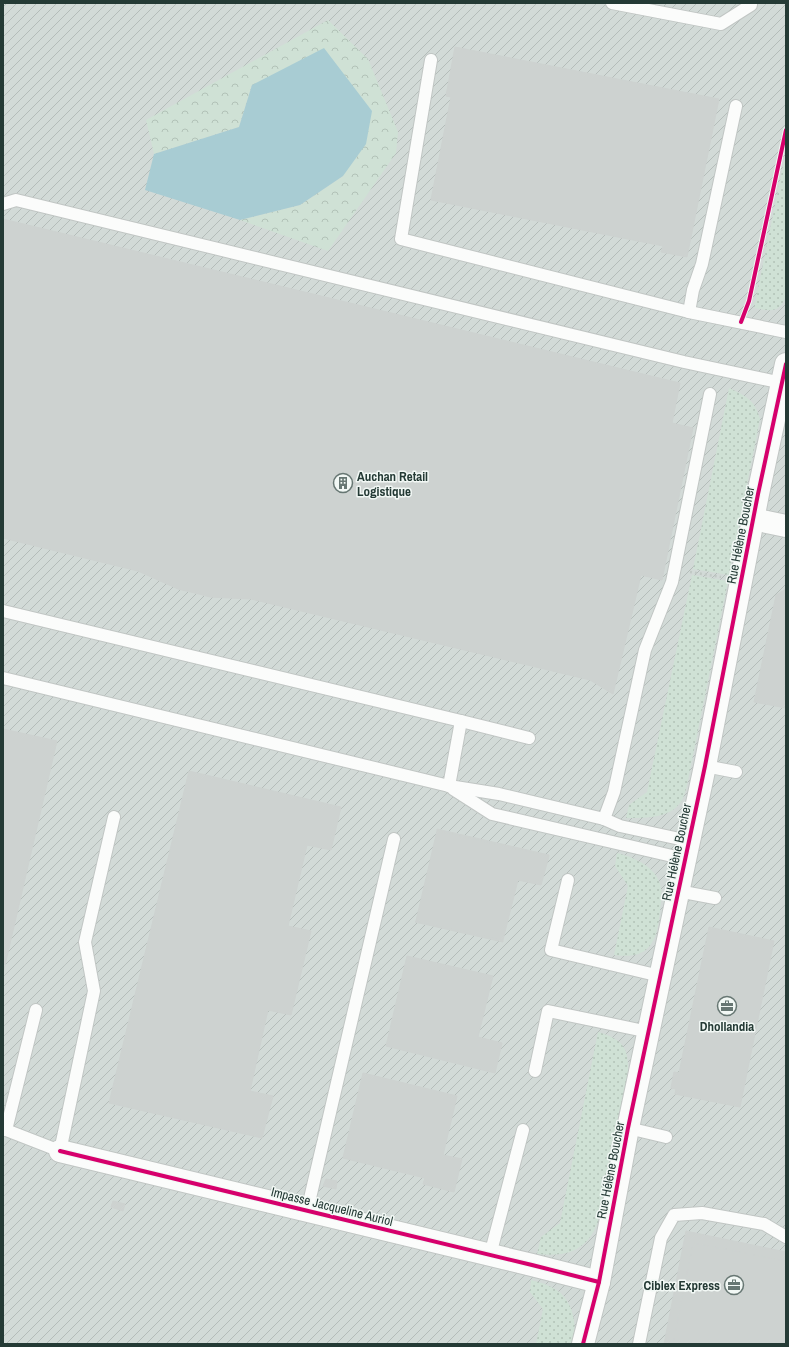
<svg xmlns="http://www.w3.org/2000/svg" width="789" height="1347" viewBox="0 0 789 1347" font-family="'Archivo Narrow',sans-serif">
  <defs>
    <pattern id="industrial-furrows" width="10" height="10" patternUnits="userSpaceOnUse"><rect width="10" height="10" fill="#d2dad7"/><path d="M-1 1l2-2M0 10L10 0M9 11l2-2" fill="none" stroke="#b4bcb9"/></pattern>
    <pattern id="grass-dots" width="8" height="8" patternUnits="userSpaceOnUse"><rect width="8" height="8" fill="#cfe1d5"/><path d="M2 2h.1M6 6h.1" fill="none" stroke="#b2c2b7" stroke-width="1.8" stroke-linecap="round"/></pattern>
    <pattern id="forest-crowns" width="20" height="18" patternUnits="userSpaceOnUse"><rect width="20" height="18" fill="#cfe1d5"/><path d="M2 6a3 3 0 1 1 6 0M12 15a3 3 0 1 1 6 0" fill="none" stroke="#b2c2b7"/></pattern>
  </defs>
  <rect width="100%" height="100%" fill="#e4e9e7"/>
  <!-- industrial -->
  <rect fill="url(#industrial-furrows)" x="3" y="3" width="783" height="1341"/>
  <!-- grass -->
  <g fill="url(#grass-dots)">
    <path d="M786 151V295C780 314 771 311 754 308Z"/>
    <path d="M729 388C746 396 755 400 760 419L729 575 693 569Z"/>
    <path d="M692 575 728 581 687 785C686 789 685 794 683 798 673 819 646 818 626 818L629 805 647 792Z"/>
    <path d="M617 853C633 857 652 865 659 881 663 890 661 901 660 911 657 943 649 960 614 955L628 886 615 866Z"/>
    <path d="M598 1032C625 1040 629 1049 628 1076L599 1219C588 1251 568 1257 537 1254L541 1237 560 1223Z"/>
    <path d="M531 1280C537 1282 544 1283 549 1286 572 1295 578 1322 573 1344H536L543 1309 530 1292Z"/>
  </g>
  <!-- forest -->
  <polygon fill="url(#forest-crowns)" points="328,20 368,59 398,132 396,153 328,251 240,220 300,205 343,176 252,85 239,127 154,154 146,120"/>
  <!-- water -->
  <polygon fill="#a8ccd3" points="324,48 372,111 366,144 343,176 300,205 240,220 145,190 154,154 239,127 252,85"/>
  <!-- building -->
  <g fill="#cdd2d0" stroke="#cdd2d0">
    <polygon points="455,47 719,99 687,257 661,252 663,246 431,200 451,97 446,96"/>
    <polygon points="3,219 680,383 672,423 693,428 662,580 641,575 613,694 590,680 251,599 210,597 199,594 178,589 138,571 3,538"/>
    <polygon points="786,589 786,708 754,702 776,595"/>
    <polygon points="3,729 57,741 3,974"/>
    <polygon points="189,771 341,807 331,850 307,845 288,926 311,931 291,1015 268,1010 250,1091 273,1096 262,1138 109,1103"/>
    <polygon points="437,829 549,855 549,856 437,831"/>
    <polygon points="437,831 549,856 541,885 518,880 503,940 416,921"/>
    <polygon points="416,921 503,940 503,942 415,922"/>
    <polygon points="709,927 774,941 740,1107 675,1094 676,1089 671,1088 674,1072 679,1073"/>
    <polygon points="407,956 493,976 478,1037 502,1043 495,1073 386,1046"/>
    <polygon points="363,1073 457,1096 443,1155 462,1159 454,1192 423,1184 425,1178 343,1158"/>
    <polygon points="326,1179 337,1181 336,1189 323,1186"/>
    <polygon points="113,1201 125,1204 123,1211 111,1207"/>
    <polygon points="686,1231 786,1252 786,1261 693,1243 673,1344 664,1344"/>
    <polygon points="693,1243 786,1261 786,1271 780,1300 786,1301 786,1344 673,1344"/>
    <polygon points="786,1271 786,1301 780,1300"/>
  </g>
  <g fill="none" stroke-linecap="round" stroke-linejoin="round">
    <defs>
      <g id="lane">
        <polyline points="612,3 721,24 751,5 751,3"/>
        <polyline points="431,60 401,239 689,312 786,332"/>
        <polyline points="3,204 16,200 684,362 782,383"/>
        <polyline points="689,312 693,290 702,264 736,106"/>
        <polyline points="3,611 461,721 449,786"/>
        <polyline points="3,678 449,786 499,794 604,819 620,826 689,841"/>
        <polyline points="461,721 529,738"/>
        <polyline points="705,766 736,772"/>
        <polyline points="453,789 492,814 685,859"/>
        <polyline points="604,819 614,792 645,650 672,582 710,394"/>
        <polyline points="568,880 551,950 660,976"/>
        <polyline points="678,891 715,898"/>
        <polyline points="535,1071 548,1011 649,1032"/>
        <polyline points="628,1128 666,1137"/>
        <polyline points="3,1129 6,1130 36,1010"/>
        <polyline points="6,1130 60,1151 94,991 85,942 114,817"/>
        <polyline points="307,1211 394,839"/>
        <polyline points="490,1255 523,1130"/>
        <polyline points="639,1344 661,1238 674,1215 702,1213 764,1224 786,1237"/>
      </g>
      <g id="street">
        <polyline points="753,519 786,526"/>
        <polyline points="60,1151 532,1265 599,1282"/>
        <polyline points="583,1344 599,1282 628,1128 705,766 758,494 786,364"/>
      </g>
    </defs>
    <!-- lane casing -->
    <use href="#lane" stroke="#c1c6c4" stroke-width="14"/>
    <!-- street casing -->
    <use href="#street" stroke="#c1c6c4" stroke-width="24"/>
    <!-- path -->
    <polyline stroke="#c1c9c5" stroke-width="2.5" stroke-dasharray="2 3" stroke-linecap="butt" points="690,572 721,577"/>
    <!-- lane -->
    <use href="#lane" stroke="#fbfcfb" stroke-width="12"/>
    <!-- street -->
    <use href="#street" stroke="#fbfcfb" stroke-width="22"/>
    <defs>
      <g id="cycleway">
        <polyline points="741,322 749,301 786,130"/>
        <polyline points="60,1151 532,1265 599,1282"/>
        <polyline points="583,1344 599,1282 628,1128 705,766 758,494 786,364"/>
      </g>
    </defs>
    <!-- cycleway casing -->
    <use href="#cycleway" stroke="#f2f8f5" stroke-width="6"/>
    <!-- cycleway -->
    <use href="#cycleway" stroke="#d6006c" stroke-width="4"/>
  </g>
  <!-- icons -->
  <defs>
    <symbol id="building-ring" viewBox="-11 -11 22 22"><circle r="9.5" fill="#f2f8f5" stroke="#677773" stroke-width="1.5"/><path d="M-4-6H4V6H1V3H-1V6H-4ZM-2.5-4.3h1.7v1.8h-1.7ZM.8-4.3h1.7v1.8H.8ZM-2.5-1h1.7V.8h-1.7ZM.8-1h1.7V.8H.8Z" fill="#677773"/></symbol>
    <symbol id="office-ring" viewBox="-11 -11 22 22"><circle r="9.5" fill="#f2f8f5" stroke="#677773" stroke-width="1.5"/><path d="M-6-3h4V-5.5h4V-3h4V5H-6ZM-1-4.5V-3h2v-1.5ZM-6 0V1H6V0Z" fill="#677773"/></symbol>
  </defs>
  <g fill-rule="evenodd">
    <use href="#building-ring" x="332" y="472" width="22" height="22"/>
    <use href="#office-ring" x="716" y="995" width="22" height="22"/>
    <use href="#office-ring" x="723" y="1274" width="22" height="22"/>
  </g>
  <g text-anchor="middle" stroke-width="3" stroke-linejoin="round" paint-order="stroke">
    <!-- poi labels -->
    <g font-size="13" font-weight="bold" fill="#243a35" stroke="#f2f8f5" text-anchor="start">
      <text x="357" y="481">Auchan Retail<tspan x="357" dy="15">Logistique</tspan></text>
      <text x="727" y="1031" text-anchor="middle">Dhollandia</text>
      <text x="720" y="1290" text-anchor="end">Ciblex Express</text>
    </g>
    <!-- street labels -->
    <g font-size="13" fill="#243a35" stroke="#f2f8f5">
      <text transform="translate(740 535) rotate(-79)" y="5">Rue Hélène Boucher</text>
      <text transform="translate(676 852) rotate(-78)" y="5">Rue Hélène Boucher</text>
      <text transform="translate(610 1170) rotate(-79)" y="5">Rue Hélène Boucher</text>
      <text transform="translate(332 1206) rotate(14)" y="5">Impasse Jacqueline Auriol</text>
    </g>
  </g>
  <!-- border -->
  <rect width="789" height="1347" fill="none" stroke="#243a35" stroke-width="8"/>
</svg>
